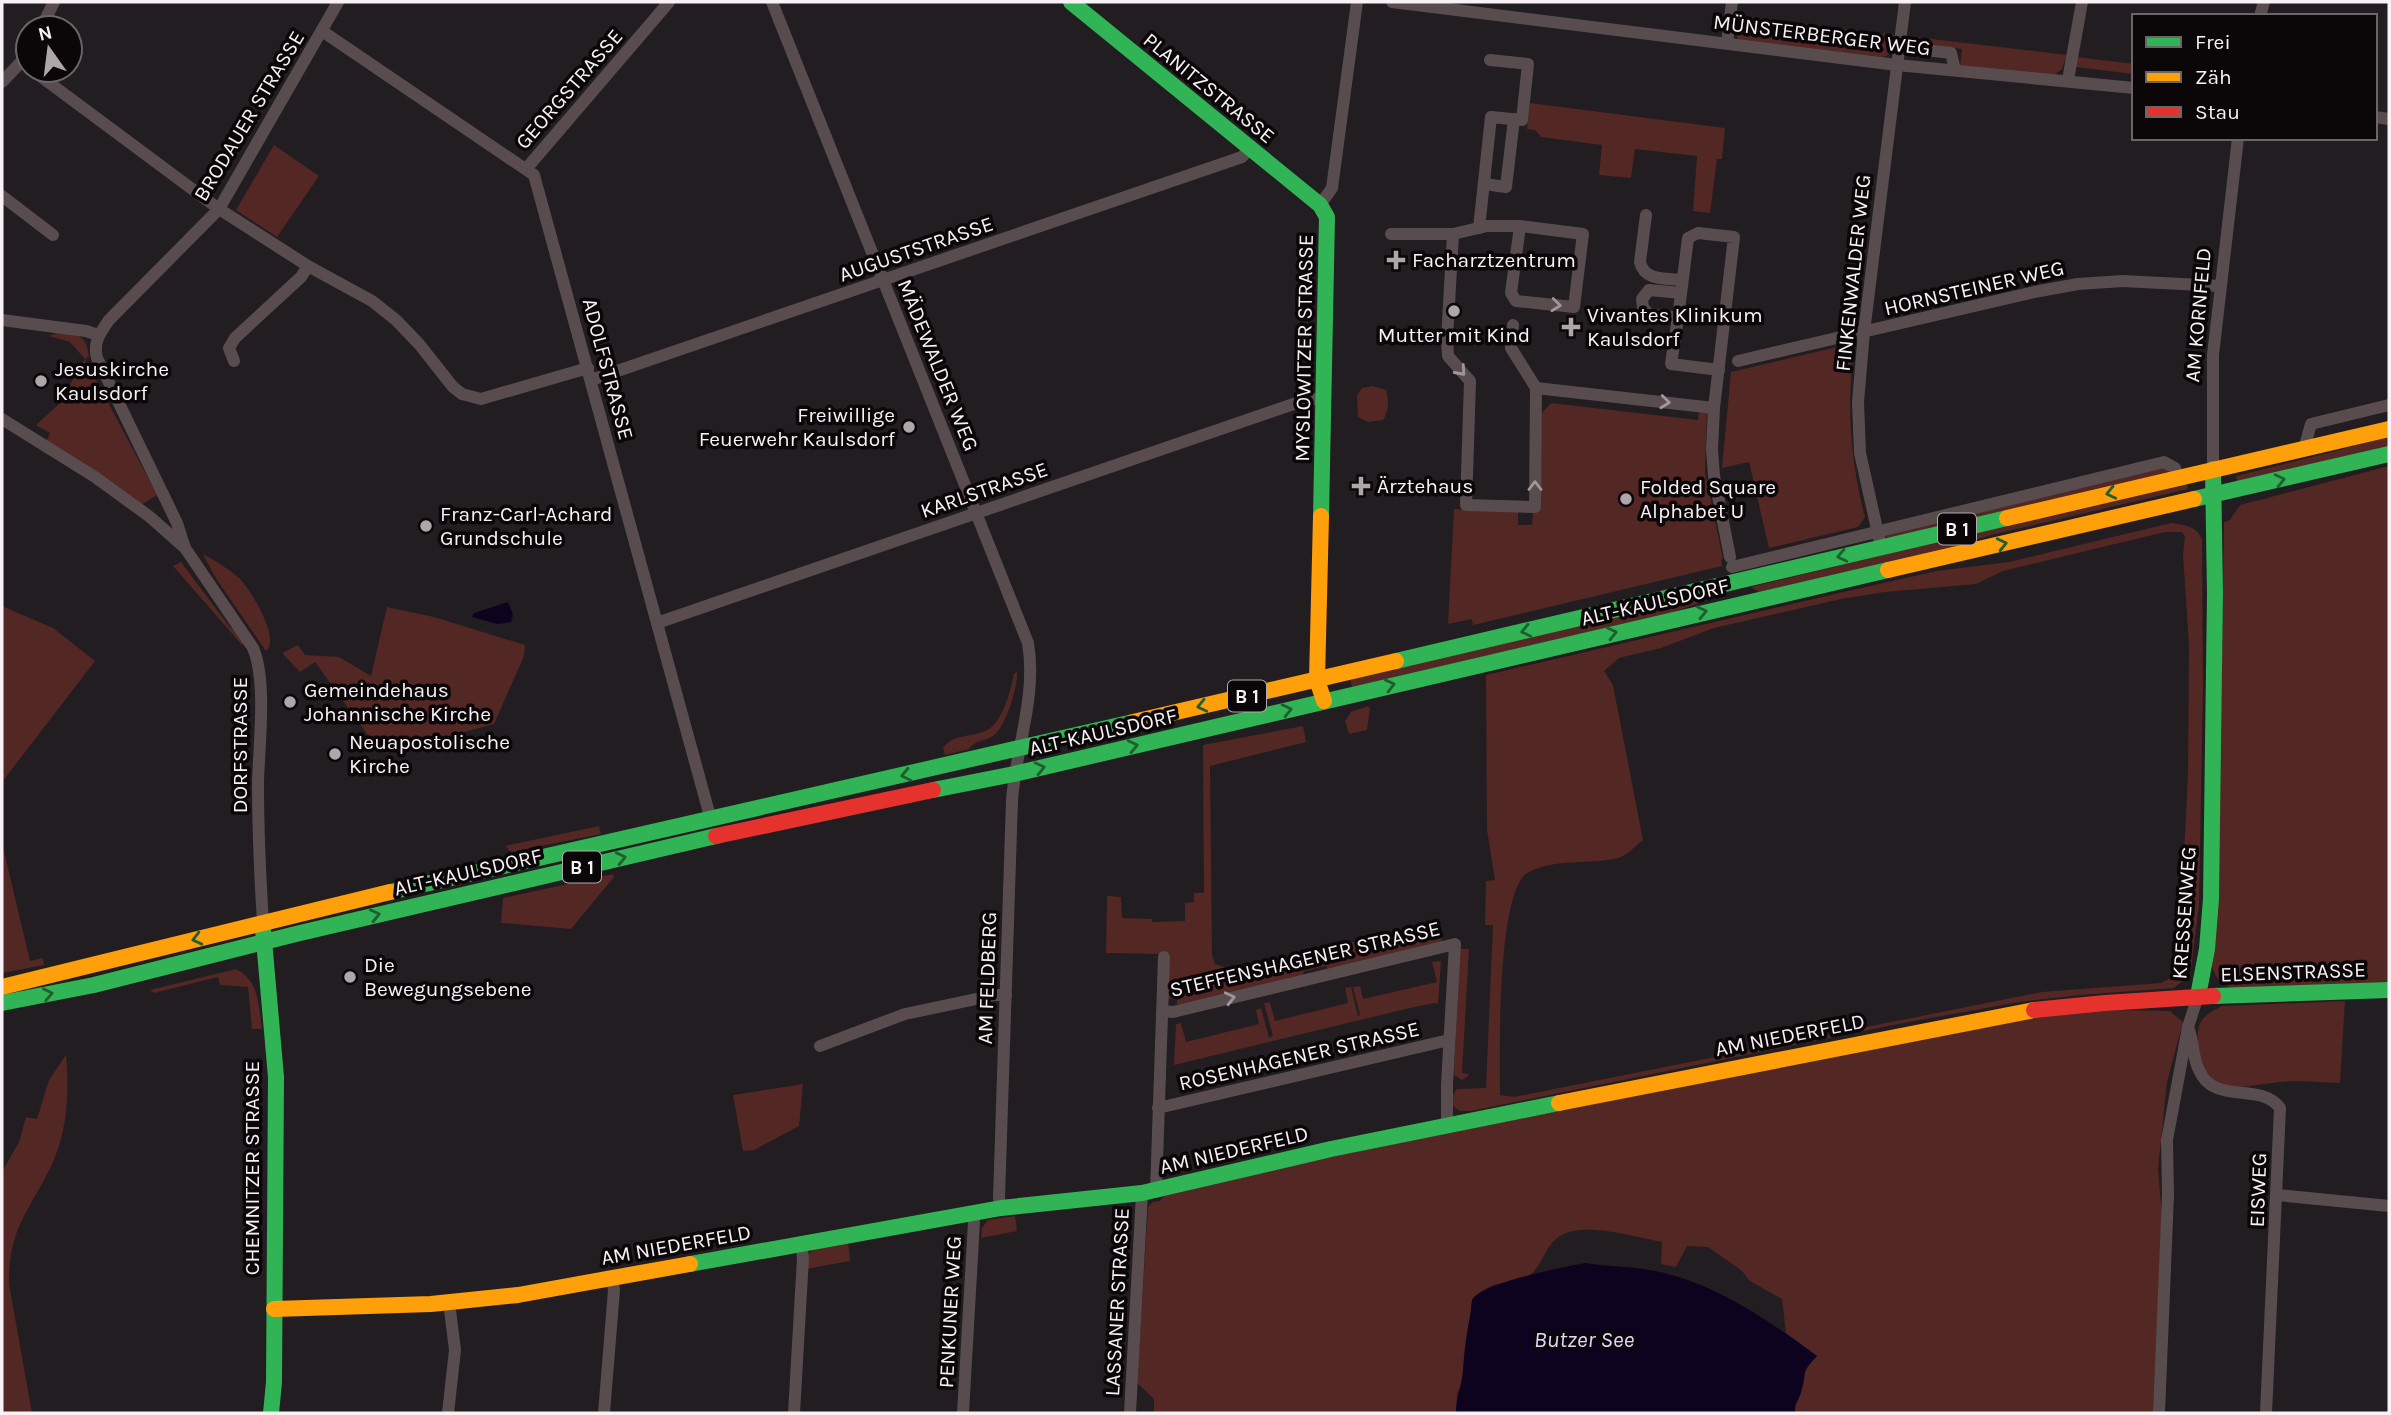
<svg xmlns="http://www.w3.org/2000/svg" width="2391" height="1415" viewBox="0 0 2391 1415" font-family="Karla,sans-serif">
  <rect width="100%" height="100%" fill="#221d20"/>
  <!-- green -->
  <g fill="#532723" fill-rule="evenodd">
    <path d="M1735 15 1895 35C1893 46 1895 55 1882 57L1744 40 1738 39 1734 32Z"/>
    <polygon points="1906,36 2067,55 2062,69 2054,75 1960,66 1962,49 1907,41"/>
    <polygon points="2077,57 2134,64 2134,84 2131,84 2133,74 2076,67"/>
    <polygon points="1530,103 1725,128 1722,159 1717,159 1710,213 1693,211 1697,156 1635,149 1631,178 1599,175 1602,145 1541,137 1535,130 1527,129"/>
    <polygon points="274,145 319,176 277,237 236,210"/>
    <path d="M59 332C79 336 86 334 89 356L85 359 157 495 141 505 46 442 50 433 36 425 58 405 85 359 70 342 49 336Z"/>
    <path d="M1846 345 1854 351C1846 406 1851 464 1865 517L1858 527 1769 548 1749 462 1722 468 1731 372Z"/>
    <path d="M1372 386 1386 390C1389 400 1389 411 1383 420L1368 422 1358 417 1357 395 1362 388Z"/>
    <polygon points="1551,403 1698,420 1699,412 1707,413 1705,472 1723,559 1721,560 1722,566 1473,625 1472,619 1448,624 1454,509 1518,512 1518,525 1532,525 1540,415"/>
    <polygon points="2389,435 2389,447 2238,483 2236,476 2336,451"/>
    <polygon points="2168,466 2169,473 1890,539 1884,536"/>
    <path d="M2389 466V982L2233 988C2221 985 2215 977 2211 964L2221 712 2224 522 2229 521 2240 505Z"/>
    <polygon points="2187,481 2188,489 1991,535 1942,551 1759,592 1751,587"/>
    <path d="M2171 523C2184 525 2198 526 2202 540L2203 687 2199 905 2191 969 2187 977 2174 988 2079 995 2019 1002 1898 1024 1471 1111H1460L1454 1107 1452 1096 1457 1089 1486 1088 1493 925H1485L1486 881 1495 880 1487 830 1486 675 1839 593 1937 571 2009 562ZM2165 532H2182L2185 536 2183 555 2189 646 2188 774 2178 974 2161 983 2042 992 1514 1097 1500 1095C1500 1058 1496 888 1529 872 1556 858 1589 865 1618 858 1627 856 1636 845 1643 840L1613 685 1604 671 1619 658 1661 648 1714 628 1841 599 1885 592 1976 584 2003 571Z"/>
    <path d="M203 554C216 561 229 569 240 579 251 590 281 640 266 651L215 577Z"/>
    <polygon points="181,562 229,626 236,632 244,644 242,645 173,566"/>
    <path d="M1728 591C1718 599 1689 605 1674 612L1352 687 1350 679Z"/>
    <polygon points="2,606 53,628 95,661 2,782"/>
    <polygon points="387,607 434,617 525,645 524,656 494,724 386,753 380,752 315,662 300,672 283,654 284,652 298,645 305,655 339,657 371,676"/>
    <path d="M1017 672C1018 686 1006 727 993 736 985 741 975 740 969 749L945 755 943 748C953 733 974 738 989 729 1003 720 1011 689 1014 674Z"/>
    <polygon points="1368,706 1370,709 1367,730 1349,734 1345,721 1351,712"/>
    <polygon points="1303,726 1306,742 1210,766 1212,955 1215,964 1234,970 1396,932 1443,934 1441,944 1328,970 1326,966 1304,971 1302,977 1177,1005 1177,1000 1166,998 1160,954 1106,953 1107,896 1121,897 1122,918 1152,919 1152,922 1185,921 1185,903 1194,902 1194,893 1204,893 1203,745"/>
    <polygon points="599,826 601,834 511,852 505,846"/>
    <polygon points="2,843 30,961 43,958 44,965 2,973"/>
    <polygon points="613,874 614,877 571,929 501,923 503,898"/>
    <polygon points="1460,949 1469,949 1462,1073 1469,1074 1467,1077 1462,1080 1454,1075 1454,1070"/>
    <polygon points="1441,961 1438,1004 1435,1003 1414,1007 1174,1065 1176,1024 1181,1023 1186,1042 1259,1024 1256,1010 1261,1008 1269,1038 1273,1036 1264,1003 1270,1002 1275,1021 1348,1003 1345,988 1351,987 1358,1016 1360,1015 1353,987 1360,986 1363,999 1437,982 1432,962"/>
    <path d="M236 969C259 980 259 1006 262 1029H252L248 987 220 985 218 977 154 993 150 990Z"/>
    <path d="M2345 1001 2340 1083C2320 1082 2299 1080 2280 1082 2241 1086 2202 1101 2198 1044 2196 1022 2203 1015 2222 1006Z"/>
    <path d="M2116 1010 2170 1011 2183 1022 2167 1082 2158 1169 2162 1215 2153 1413H1795C1794 1403 1799 1401 1801 1392 1808 1371 1799 1375 1817 1356L1786 1333 1782 1299 1750 1281 1741 1270 1708 1247 1687 1246 1676 1267 1661 1264 1662 1242C1634 1237 1579 1219 1556 1239 1545 1248 1542 1265 1531 1274 1521 1283 1506 1281 1494 1285 1485 1288 1479 1294 1472 1300L1462 1382 1457 1394 1456 1413H1154V1399L1137 1383 1148 1207 1153 1202 1160 1201 1164 1196 1306 1162 1974 1027 2046 1015Z"/>
    <path d="M66 1055C69 1090 68 1124 55 1157 34 1207 8 1224 9 1284L32 1413H2V1172L19 1142 26 1117 37 1119 49 1080Z"/>
    <polygon points="803,1084 799,1126 754,1150 743,1151 733,1095"/>
    <polygon points="1015,1216 1017,1231 981,1238 982,1228 988,1220"/>
    <polygon points="848,1241 850,1261 806,1269 808,1254 814,1249"/>
  </g>
  <!-- water -->
  <g fill="#0e031e">
    <polygon points="508,602 513,615 511,622 497,624 472,617 474,613"/>
    <path d="M1585 1263C1608 1267 1632 1266 1655 1271 1715 1283 1768 1320 1817 1356 1799 1375 1808 1370 1801 1392 1799 1400 1794 1403 1795 1413H1456C1456 1398 1462 1385 1463 1370 1464 1350 1467 1331 1471 1311 1471 1310 1472 1301 1472 1300 1481 1283 1564 1267 1585 1263Z"/>
  </g>
  <g fill="none" stroke-linecap="round" stroke-linejoin="round">
    <!-- street -->
    <g stroke="#584c4e" stroke-width="12">
      <path d="M772 2 1028 643C1037 696 1016 747 1012 800L999 1198 1001 1208"/>
      <polyline points="1392,2 1897,65 2134,88"/>
      <polyline points="2260,16 2264,2"/>
      <polyline points="41,28 54,2"/>
      <polyline points="322,31 534,175 711,820"/>
      <polyline points="1727,43 1732,2"/>
      <polyline points="1899,47 1951,53 1955,70"/>
      <polyline points="32,70 219,209 308,266 372,301 396,320 419,344 453,387 462,394 481,399 588,368"/>
      <polyline points="2068,80 2082,2"/>
      <polyline points="2,82 21,62 28,50"/>
      <polyline points="2375,117 2389,119"/>
      <polyline points="526,169 669,2"/>
      <polyline points="1484,184 1506,187 1514,119"/>
      <polyline points="2,196 53,235"/>
      <polyline points="1320,205 1332,188 1357,2"/>
      <path d="M1646 215 1640 262C1644 281 1666 278 1682 280"/>
      <polyline points="1479,228 1491,117 1522,120 1528,64 1490,60"/>
      <polyline points="1391,234 1453,234 1487,226 1520,226 1583,234 1574,307 1516,301 1511,293 1520,226"/>
      <polyline points="1453,234 1447,339 1448,356 1470,381 1466,505 1535,507 1536,388 1714,408"/>
      <polyline points="1681,293 1649,290 1642,299 1643,308 1649,314 1678,318 1688,238 1698,233 1734,237 1714,408 1712,449 1714,476 1730,557"/>
      <polyline points="1678,318 1671,364 1719,370"/>
      <polyline points="2,320 86,331 98,335"/>
      <polyline points="1513,325 1511,348 1536,388"/>
      <polyline points="234,361 229,348 235,338 301,277 308,266"/>
      <polyline points="1738,361 2034,292 2078,284 2123,281 2220,286"/>
      <polyline points="591,380 1242,157 1249,149"/>
      <path d="M2 419 95 477 150 517 185 548 253 648C267 680 259 745 258 782 258 828 260 876 263 922"/>
      <polyline points="2304,449 2311,424 2389,405"/>
      <polyline points="2213,469 2213,355 2238,138"/>
      <polyline points="1881,547 1860,453 1858,402 1864,332 1905,2"/>
      <path d="M185 548 177 523 97 358C93 342 100 333 109 320L219 209 338 2"/>
      <polyline points="1732,567 2164,462 2175,468 2178,477"/>
      <polyline points="657,623 1305,400 1324,398"/>
      <polyline points="1163,1011 1173,1012 1455,944 1447,1084 1447,1125"/>
      <path d="M2188 1027C2194 1041 2192 1057 2199 1070 2214 1106 2260 1081 2280 1108L2266 1413"/>
      <polyline points="820,1046 905,1014 995,995 1006,995"/>
      <polyline points="1158,1108 1449,1040"/>
      <polyline points="1156,1191 1164,957"/>
      <polyline points="2277,1195 2389,1206"/>
      <polyline points="448,1413 455,1350 449,1302"/>
      <polyline points="604,1413 614,1290 612,1278"/>
      <polyline points="794,1413 803,1258 801,1243"/>
      <polyline points="963,1413 974,1222 972,1213"/>
      <polyline points="1130,1413 1142,1193"/>
      <polyline points="2159,1413 2168,1195 2167,1140 2188,1027 2198,996"/>
    </g>
    <!-- fast -->
    <g stroke="#30b455" stroke-width="16">
      <polyline points="1071,2 1320,205 1327,217 1321,516"/>
      <polyline points="2194,499 2389,454"/>
      <polyline points="1396,661 2007,518"/>
      <polyline points="933,790 1014,774 1888,570"/>
      <polyline points="390,892 1133,722"/>
      <polyline points="263,929 276,1077 274,1382 271,1413"/>
      <polyline points="2198,996 2207,949 2211,899 2215,593 2213,469"/>
      <polyline points="2213,996 2389,990"/>
      <polyline points="2,1003 94,985 300,933 716,836"/>
      <polyline points="690,1264 1001,1208 1142,1193 1331,1149 1559,1103"/>
    </g>
    <!-- slow -->
    <g stroke="#ff9f0a" stroke-width="16">
      <polyline points="1321,516 1317,680 1324,701"/>
      <polyline points="2007,518 2389,429"/>
      <polyline points="1888,570 2194,499"/>
      <polyline points="1133,722 1396,661"/>
      <polyline points="2,987 390,892"/>
      <polyline points="1559,1103 2034,1010"/>
      <polyline points="274,1309 431,1304 518,1295 690,1264"/>
    </g>
    <!-- jam -->
    <g stroke="#e5322d" stroke-width="16">
      <polyline points="716,836 933,790"/>
      <polyline points="2034,1010 2105,1003 2213,996"/>
    </g>
  </g>
  <!-- one-way arrows -->
  <defs><path id="oneway-chevron" d="M-2-3.5L2.5 0L-2 3.5" fill="none" stroke-width="1.6" stroke-linecap="round" stroke-linejoin="round" transform="scale(1.75)"/></defs>
  <g stroke="#a09699">
    <use href="#oneway-chevron" transform="translate(1556 305) rotate(6)"/>
    <use href="#oneway-chevron" transform="translate(1461 371) rotate(48)"/>
    <use href="#oneway-chevron" transform="translate(1665 402) rotate(6)"/>
    <use href="#oneway-chevron" transform="translate(1535 486) rotate(-90)"/>
    <use href="#oneway-chevron" transform="translate(1230 998) rotate(-13)"/>
  </g>
  <g stroke="#1e5e2f">
    <use href="#oneway-chevron" transform="translate(2280 480) rotate(-13)"/>
    <use href="#oneway-chevron" transform="translate(2111 493) rotate(167)"/>
    <use href="#oneway-chevron" transform="translate(2002 544) rotate(-13)"/>
    <use href="#oneway-chevron" transform="translate(1842 556) rotate(167)"/>
    <use href="#oneway-chevron" transform="translate(1702 612) rotate(-13)"/>
    <use href="#oneway-chevron" transform="translate(1526 631) rotate(167)"/>
    <use href="#oneway-chevron" transform="translate(1612 633) rotate(-13)"/>
    <use href="#oneway-chevron" transform="translate(1390 685) rotate(-14)"/>
    <use href="#oneway-chevron" transform="translate(1202 706) rotate(167)"/>
    <use href="#oneway-chevron" transform="translate(1287 710) rotate(-13)"/>
    <use href="#oneway-chevron" transform="translate(1133 746) rotate(-13)"/>
    <use href="#oneway-chevron" transform="translate(1040 768) rotate(-13)"/>
    <use href="#oneway-chevron" transform="translate(906 775) rotate(167)"/>
    <use href="#oneway-chevron" transform="translate(621 858) rotate(-13)"/>
    <use href="#oneway-chevron" transform="translate(375 915) rotate(-13)"/>
    <use href="#oneway-chevron" transform="translate(197 939) rotate(166)"/>
    <use href="#oneway-chevron" transform="translate(48 994) rotate(-11)"/>
  </g>
  <!-- markers -->
  <g fill="#ada7aa" stroke="#0b0709" stroke-width="2.5">
    <path d="M1392.5 249.5h7v7h7v7h-7v7h-7v-7h-7v-7h7z"/>
    <circle cx="1454" cy="311" r="7"/>
    <path d="M1567.5 316.5h7v7h7v7h-7v7h-7v-7h-7v-7h7z"/>
    <circle cx="41" cy="381" r="7"/>
    <circle cx="909" cy="427" r="7"/>
    <path d="M1357.5 475.5h7v7h7v7h-7v7h-7v-7h-7v-7h7z"/>
    <circle cx="1626" cy="499" r="7"/>
    <circle cx="426" cy="526" r="7"/>
    <circle cx="290" cy="702" r="7"/>
    <circle cx="335" cy="754" r="7"/>
    <circle cx="350" cy="977" r="7"/>
  </g>
  <g text-anchor="middle" stroke-width="7" stroke-linejoin="round" paint-order="stroke">
    <!-- shield labels -->
    <g fill="#0b0709" stroke="#b1abae" stroke-width="2">
      <rect x="1938" y="513.5" width="38" height="31" rx="5"/>
      <rect x="1228" y="680.5" width="38" height="31" rx="5"/>
      <rect x="563" y="851.5" width="38" height="31" rx="5"/>
    </g>
    <g font-size="19" font-weight="bold" fill="#f8f1f5">
      <text x="1957" y="536">B 1</text>
      <text x="1247" y="703">B 1</text>
      <text x="582" y="874">B 1</text>
    </g>
    <!-- street labels -->
    <g font-size="21" fill="#f8f1f5" stroke="#0b0709">
      <text transform="translate(1822 35) rotate(7)" y="7">MÜNSTERBERGER WEG</text>
      <text transform="translate(1209 88) rotate(39)" y="7">PLANITZSTRASSE</text>
      <text transform="translate(569 89) rotate(-49)" y="7">GEORGSTRASSE</text>
      <text transform="translate(249 116) rotate(-59)" y="7">BRODAUER STRASSE</text>
      <text transform="translate(916 249) rotate(-19)" y="7">AUGUSTSTRASSE</text>
      <text transform="translate(1853 273) rotate(-84)" y="7">FINKENWALDER WEG</text>
      <text transform="translate(1974 288) rotate(-13)" y="7">HORNSTEINER WEG</text>
      <text transform="translate(2198 315) rotate(-85)" y="7">AM KORNFELD</text>
      <text transform="translate(1304 348) rotate(-89)" y="7">MYSLOWITZER STRASSE</text>
      <text transform="translate(938 365) rotate(68)" y="7">MÄDEWALDER WEG</text>
      <text transform="translate(608 369) rotate(75)" y="7">ADOLFSTRASSE</text>
      <text transform="translate(984 490) rotate(-19)" y="7">KARLSTRASSE</text>
      <text transform="translate(1655 602) rotate(-13)" y="7">ALT-KAULSDORF</text>
      <text transform="translate(1103 732) rotate(-13)" y="7">ALT-KAULSDORF</text>
      <text transform="translate(240 745) rotate(-90)" y="7">DORFSTRASSE</text>
      <text transform="translate(468 872) rotate(-13)" y="7">ALT-KAULSDORF</text>
      <text transform="translate(2184 913) rotate(-86)" y="7">KRESSENWEG</text>
      <text transform="translate(1305 959) rotate(-13)" y="7">STEFFENSHAGENER STRASSE</text>
      <text transform="translate(2293 972) rotate(-2)" y="7">ELSENSTRASSE</text>
      <text transform="translate(987 978) rotate(-88)" y="7">AM FELDBERG</text>
      <text transform="translate(1790 1035) rotate(-11)" y="7">AM NIEDERFELD</text>
      <text transform="translate(1299 1056) rotate(-13)" y="7">ROSENHAGENER STRASSE</text>
      <text transform="translate(1234 1150) rotate(-13)" y="7">AM NIEDERFELD</text>
      <text transform="translate(252 1168) rotate(-90)" y="7">CHEMNITZER STRASSE</text>
      <text transform="translate(2258 1190) rotate(-88)" y="7">EISWEG</text>
      <text transform="translate(676 1245) rotate(-10)" y="7">AM NIEDERFELD</text>
      <text transform="translate(1117 1302) rotate(-87)" y="7">LASSANER STRASSE</text>
      <text transform="translate(950 1312) rotate(-87)" y="7">PENKUNER WEG</text>
    </g>
    <!-- poi labels -->
    <g font-size="21" fill="#f8f1f5" stroke="#0b0709" text-anchor="start">
      <text x="1412" y="267">Facharztzentrum</text>
      <text x="1587" y="322">Vivantes Klinikum<tspan x="1587" dy="24">Kaulsdorf</tspan></text>
      <text x="1454" y="342" text-anchor="middle">Mutter mit Kind</text>
      <text x="55" y="376">Jesuskirche<tspan x="55" dy="24">Kaulsdorf</tspan></text>
      <text x="895" y="422" text-anchor="end">Freiwillige<tspan x="895" dy="24">Feuerwehr Kaulsdorf</tspan></text>
      <text x="1377" y="493">Ärztehaus</text>
      <text x="1640" y="494">Folded Square<tspan x="1640" dy="24">Alphabet U</tspan></text>
      <text x="440" y="521">Franz-Carl-Achard<tspan x="440" dy="24">Grundschule</tspan></text>
      <text x="304" y="697">Gemeindehaus<tspan x="304" dy="24">Johannische Kirche</tspan></text>
      <text x="349" y="749">Neuapostolische<tspan x="349" dy="24">Kirche</tspan></text>
      <text x="364" y="972">Die<tspan x="364" dy="24">Bewegungsebene</tspan></text>
    </g>
    <!-- water labels -->
    <g font-size="23" font-style="italic" fill="#e1d4ff" stroke="#0b0709">
      <text x="1584" y="1347">Butzer See</text>
    </g>
  </g>
  <!-- border -->
  <rect width="2391" height="1415" fill="none" stroke="#f8f1f5" stroke-width="7"/>
  <!-- legend -->
  <rect x="2132" y="14" width="245" height="126" fill="#0b0709" stroke="#6a6567" stroke-width="2"/>
  <rect x="2146" y="37" width="35" height="10" fill="#30b455" stroke="#6a6567" stroke-width="2"/>
  <text x="2195" y="49" font-size="21" fill="#f8f1f5">Frei</text>
  <rect x="2146" y="72" width="35" height="10" fill="#ff9f0a" stroke="#6a6567" stroke-width="2"/>
  <text x="2195" y="84" font-size="21" fill="#f8f1f5">Zäh</text>
  <rect x="2146" y="107" width="35" height="10" fill="#e5322d" stroke="#6a6567" stroke-width="2"/>
  <text x="2195" y="119" font-size="21" fill="#f8f1f5">Stau</text>
  <!-- north arrow -->
  <g transform="translate(49 49) rotate(346)"><circle r="33" fill="#0b0709" stroke="#6a6567" stroke-width="2"/>
  <path d="M0-5L12 26L0 18L-12 26Z" fill="#ada7aa"/>
  <text y="-10" font-size="19" font-weight="bold" text-anchor="middle" fill="#f8f1f5">N</text>
  </g>
</svg>
